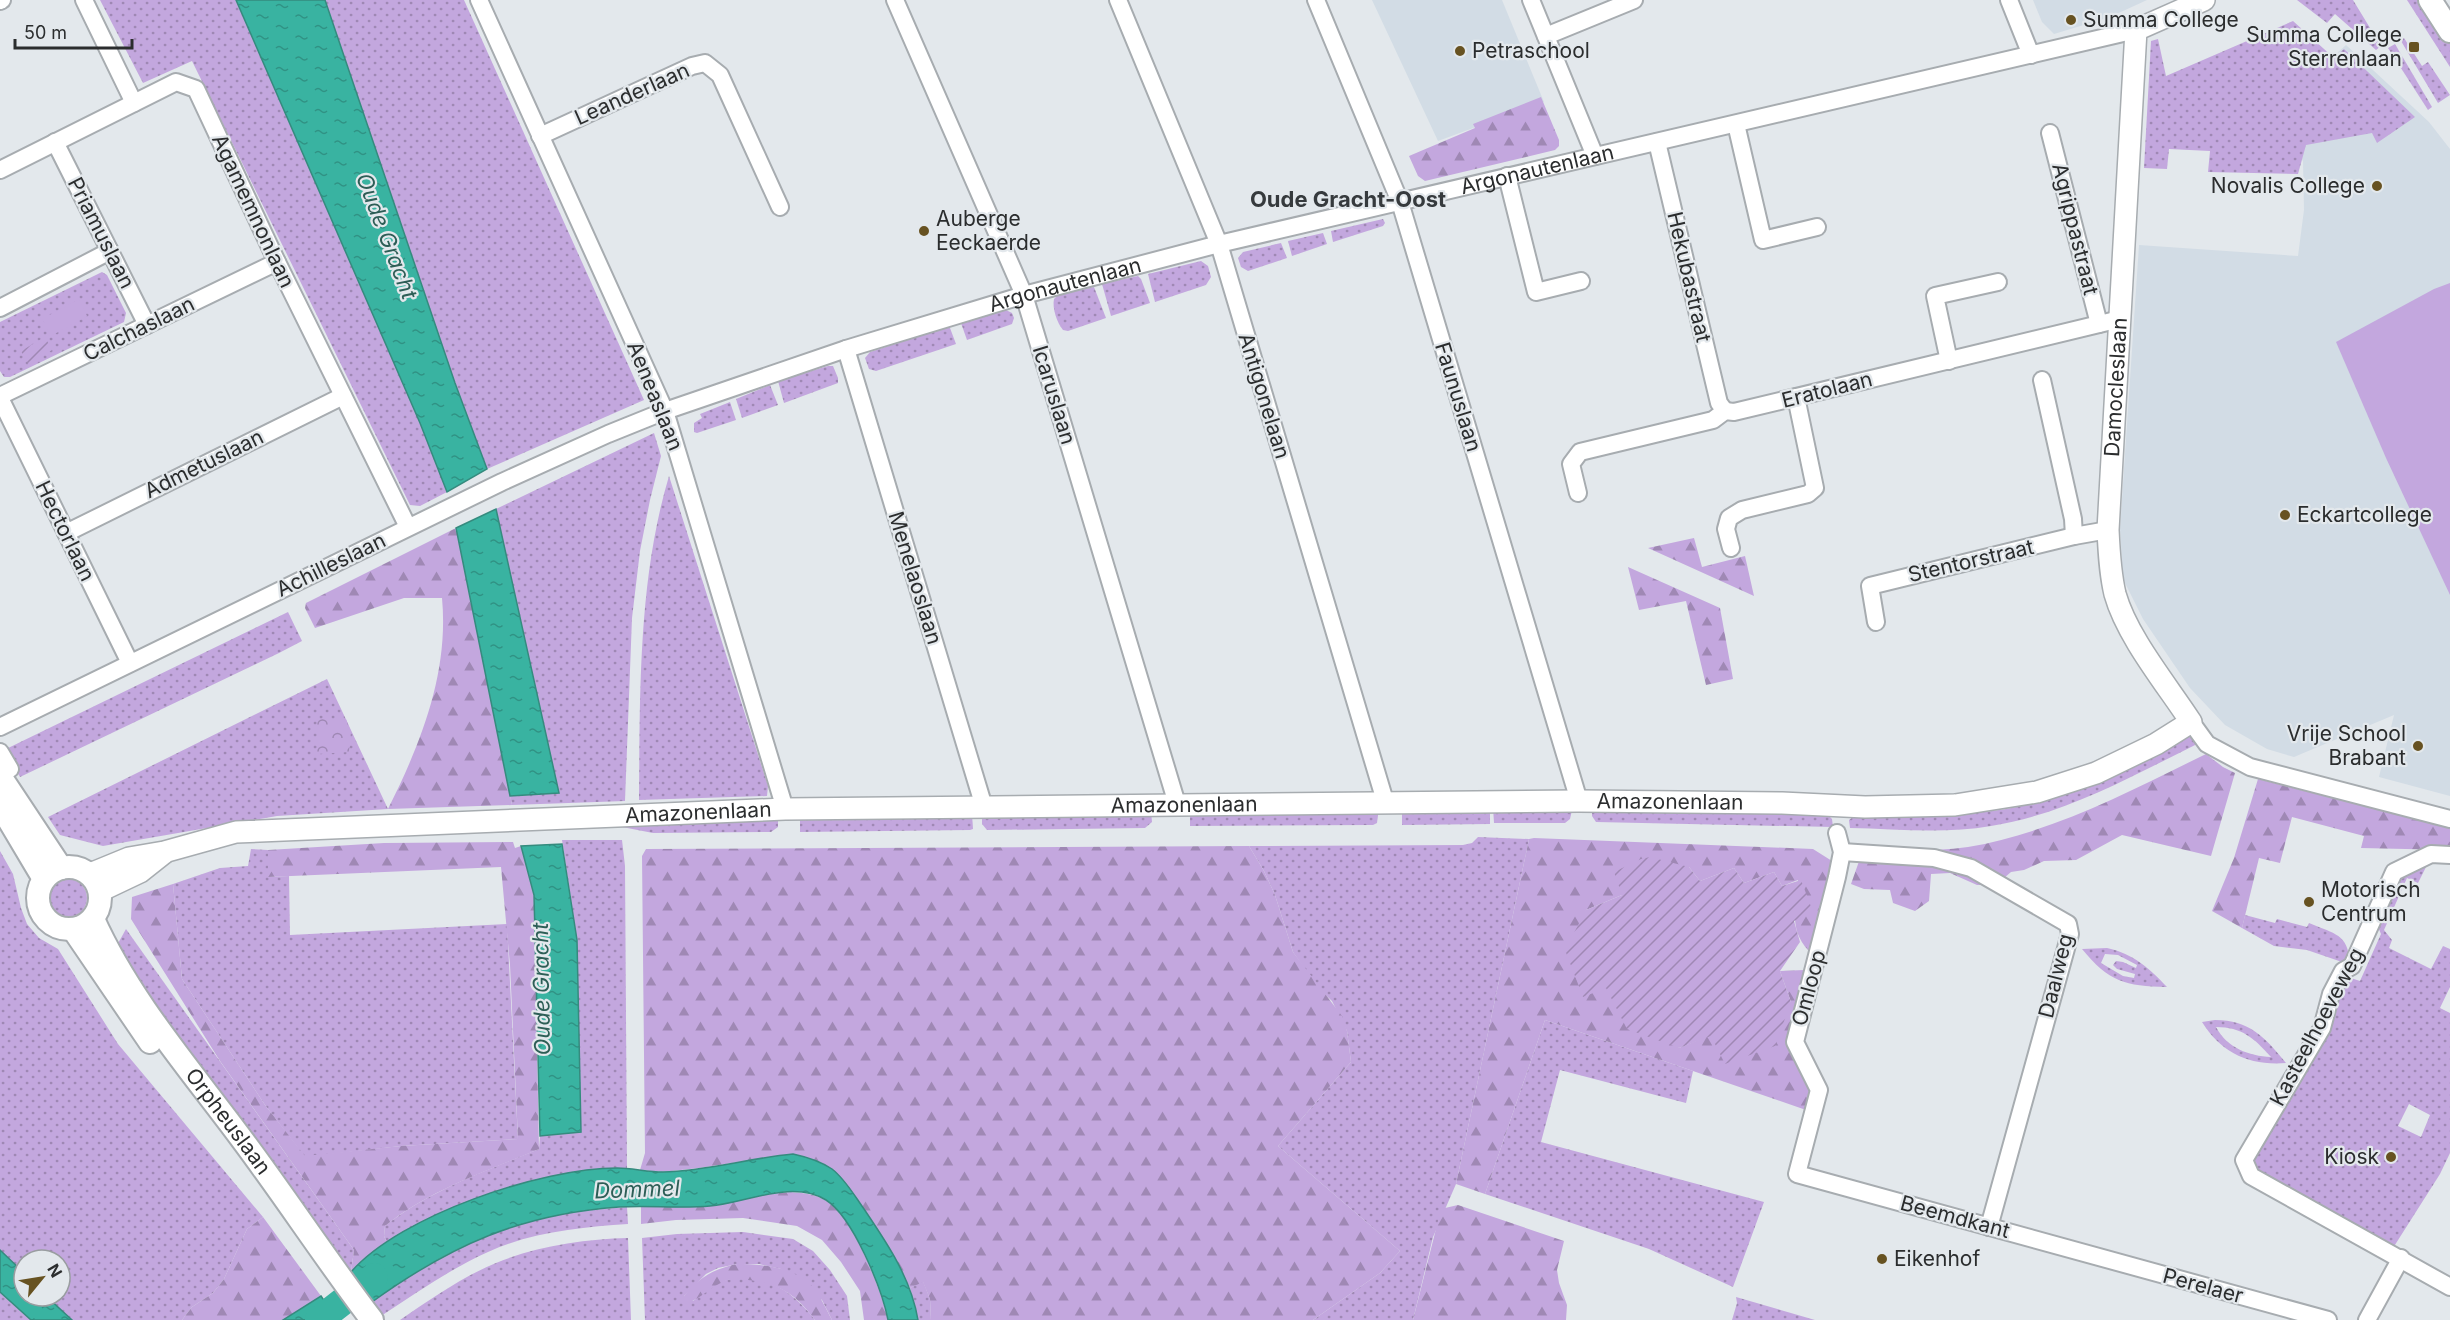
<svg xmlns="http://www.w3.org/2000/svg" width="2450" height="1320" viewBox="0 0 2450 1320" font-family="Inter,sans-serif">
  <defs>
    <pattern id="grass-dots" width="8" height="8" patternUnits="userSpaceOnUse" patternTransform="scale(1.5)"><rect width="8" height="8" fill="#c3a7de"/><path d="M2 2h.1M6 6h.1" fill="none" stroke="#9f88b4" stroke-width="1.8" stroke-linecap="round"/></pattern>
    <pattern id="forest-firs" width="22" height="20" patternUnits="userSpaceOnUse" patternTransform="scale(1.5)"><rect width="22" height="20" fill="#c3a7de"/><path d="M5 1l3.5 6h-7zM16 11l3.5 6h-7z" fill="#9f88b4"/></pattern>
    <pattern id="park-crowns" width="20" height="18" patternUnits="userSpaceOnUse" patternTransform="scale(1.5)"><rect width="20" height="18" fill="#c3a7de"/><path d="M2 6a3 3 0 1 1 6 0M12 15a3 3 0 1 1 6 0" fill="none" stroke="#9f88b4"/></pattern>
    <pattern id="garden-furrows" width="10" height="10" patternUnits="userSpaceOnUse" patternTransform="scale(1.5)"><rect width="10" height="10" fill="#c3a7de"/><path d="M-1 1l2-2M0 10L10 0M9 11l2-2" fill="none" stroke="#9f88b4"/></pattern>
    <pattern id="water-ripples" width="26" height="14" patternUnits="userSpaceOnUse" patternTransform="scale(1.5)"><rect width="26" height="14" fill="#39b3a1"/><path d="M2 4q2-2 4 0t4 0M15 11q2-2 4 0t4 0" fill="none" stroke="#309284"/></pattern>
  </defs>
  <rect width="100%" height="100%" fill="#e3e8ec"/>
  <!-- built -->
  <g fill="#d2dce5">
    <polygon points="1372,0 1502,0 1544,102 1438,141"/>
    <polygon points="2033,0 2147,0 2110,17 2054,34 2042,22"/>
    <polygon points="2346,45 2429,122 2450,149 2450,796 2379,777 2394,715 2294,757 2267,749 2225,725 2190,688 2143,619 2123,579 2120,529 2139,245 2298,256 2304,210 2303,161 2268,115"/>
  </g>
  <!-- grass -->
  <g fill="url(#grass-dots)" fill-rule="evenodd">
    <polygon points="100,0 236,0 420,423 447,492 420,506 410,505 192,61 143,83"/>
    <polygon points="325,0 464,0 644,400 487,469 455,383"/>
    <polygon points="2297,0 2353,0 2381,46 2376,50 2335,14 2327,23"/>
    <polygon points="2407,0 2424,0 2450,40 2450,67"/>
    <polygon points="2293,21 2334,58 2344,49 2415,117 2377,143 2372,133 2306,145 2298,174 2208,172 2210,151 2169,149 2167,169 2144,168 2151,41 2158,39 2166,76"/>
    <polygon points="2404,38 2422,66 2428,62 2450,95 2438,103 2401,41"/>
    <polygon points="2395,44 2432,107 2428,110 2388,48"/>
    <polygon points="1383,219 1385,223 1383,226 1333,242 1331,231"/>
    <polygon points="1323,233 1327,244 1292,256 1288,241"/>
    <polygon points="1281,243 1287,258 1248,271 1241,267 1238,258 1243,252"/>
    <polygon points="1201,261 1208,266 1211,277 1206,285 1155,302 1148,274"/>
    <polygon points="102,272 107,275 126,313 124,322 10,377 4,377 0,371 0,322"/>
    <polygon points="1138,276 1141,279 1150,303 1111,316 1102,284"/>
    <path d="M1094 287 1106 318 1068 331 1063 330C1057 323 1052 308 1054 299L1058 295Z"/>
    <polygon points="1004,309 1012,313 1014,318 1012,324 967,340 961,323"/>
    <polygon points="948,327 950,328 956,344 876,371 869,369 865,358 870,352"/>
    <polygon points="828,366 833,366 838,378 838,383 784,403 778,381"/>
    <polygon points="770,385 778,405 742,418 736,399"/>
    <polygon points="730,402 736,420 697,433 694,432 694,423 702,418 700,414"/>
    <polygon points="654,433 661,456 650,500 640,551 632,618 625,801 512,805 510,796 559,793 496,509"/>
    <path d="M669 476 768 786 767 796 639 800C640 693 638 580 669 476Z"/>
    <polygon points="288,612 302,641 279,653 20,777 4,750"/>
    <polygon points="327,679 388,809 277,816 103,846 60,835 48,817"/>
    <path d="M2189 734 2203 741C2136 774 2067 814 1991 826 1945 834 1897 829 1850 828L1849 820 1857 814C1927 818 1999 817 2066 794 2109 779 2149 755 2189 734Z"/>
    <polygon points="1573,806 1570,819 1565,823 1494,823 1493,807"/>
    <polygon points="1490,807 1490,824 1402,825 1402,808"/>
    <polygon points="1379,808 1377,823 1373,825 1190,826 1190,811"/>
    <polygon points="1592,808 1826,813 1832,819 1833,827 1596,822 1592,816"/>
    <polygon points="1151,811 1152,822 1145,828 987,830 982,824 982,813"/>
    <polygon points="972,814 973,829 970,830 800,832 800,816"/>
    <polygon points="778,816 778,827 771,832 653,833 617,826"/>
    <polygon points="1478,837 1529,839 1456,1184 1433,1237 1413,1320 1313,1320 1380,1273 1400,1251 1278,1146 1351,1062 1347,1031 1332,1001 1319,989 1293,952 1275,895 1264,871 1249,846 1463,845 1472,843"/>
    <path d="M562 840H622L625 866 627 1169C608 1168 587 1171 568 1175 503 1185 442 1208 387 1243L384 1236 385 1226C430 1190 486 1171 539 1149L540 1136 581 1132 577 940Z"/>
    <polygon points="251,849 268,850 268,877 289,876 290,935 507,924 518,1139 401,1146 305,1157 265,1105 182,979 173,884 220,868 248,866"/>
    <polygon points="0,851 13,874 21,908 27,924 39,938 58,949 118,1044 263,1217 247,1229 224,1279 213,1293 192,1307 182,1320 72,1320 46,1296 60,1296 60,1260 24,1260 24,1273 0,1250"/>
    <path d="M2425 862 2427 865 2418 883 2407 878 2384 930 2392 940 2389 948 2431 969 2443 946 2450 949V987L2440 1008 2450 1013V1153L2440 1174 2393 1248 2254 1173 2251 1155 2256 1147 2263 1146 2280 1116 2345 976 2360 981 2381 934 2375 920 2399 877ZM2409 1104 2430 1115 2421 1137 2398 1126Z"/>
    <circle cx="68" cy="898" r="19"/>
    <path d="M2245 915 2275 923 2277 919 2307 927 2309 923C2329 932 2347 933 2349 957L2342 962 2307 950 2274 946 2242 928Z"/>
    <polygon points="126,929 354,1250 351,1272 201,1073 116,947"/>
    <path d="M2107 948C2134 954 2149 968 2167 987 2125 986 2109 982 2082 949ZM2105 954 2118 955 2137 965 2136 968 2123 962 2116 961 2113 965 2117 969 2135 974 2134 978 2123 976 2101 963Z"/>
    <polygon points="1545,1020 1693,1071 1686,1103 1560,1070 1541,1142 1764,1202 1733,1287 1649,1249 1485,1194"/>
    <path d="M2215 1020C2249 1020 2265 1037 2286 1063 2250 1066 2221 1053 2202 1022ZM2216 1027C2242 1027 2254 1038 2271 1057 2249 1056 2227 1048 2216 1027Z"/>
    <path d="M627 1207 628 1224C582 1227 531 1232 488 1252 450 1269 416 1293 381 1316L372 1302C429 1261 492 1226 563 1213 584 1210 606 1209 627 1207Z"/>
    <path d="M743 1232 793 1239 813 1251 830 1270 847 1296 850 1320H832L822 1300 781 1269 759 1264H737L718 1268 706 1274 684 1296 693 1301C704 1293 716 1282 730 1279 765 1272 795 1293 815 1320H645L642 1238 677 1234Z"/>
    <path d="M628 1238 631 1320H400C431 1299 462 1277 496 1263 537 1246 584 1239 628 1238Z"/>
    <polygon points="923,1281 930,1299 931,1320 918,1320 910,1288"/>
    <polygon points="0,1292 27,1317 31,1320 0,1320"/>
    <polygon points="1736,1297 1815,1320 1732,1320 1737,1303"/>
  </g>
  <!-- forest -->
  <g fill="url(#forest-firs)">
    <polygon points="1541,97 1559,140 1559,146 1555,150 1425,181 1418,176 1409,156 1475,128 1473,124"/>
    <path d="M456 528 512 805 388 809C421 743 449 673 442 598H404L315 628 305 608 306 603Z"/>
    <polygon points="1694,538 1702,567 1745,556 1754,596 1648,548"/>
    <polygon points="1628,567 1720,608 1733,679 1706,685 1686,601 1639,610"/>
    <path d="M2206 754 2223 767 2235 773 2211 856 2122 835 2076 860 2044 861 2024 870 2011 872 2004 878 1991 885H1977L1950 873 1931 874 1929 901 1915 911 1893 903 1890 890 1864 889 1851 884 1863 850C1897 850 1933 852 1968 847 2052 833 2130 791 2206 754Z"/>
    <polygon points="2258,779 2450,828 2450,850 2361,848 2364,836 2292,817 2280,863 2259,858 2242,928 2212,911 2234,858"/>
    <path d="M1534 838 1813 849 1832 861 1809 951C1789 931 1795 906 1798 880L1782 886 1774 872 1744 883 1734 868 1700 881 1689 867 1586 910 1583 996 1606 987 1679 1048 1791 1002 1780 971 1804 970 1786 1045 1812 1090 1806 1110 1545 1020 1485 1194 1456 1184 1529 839Z"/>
    <path d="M513 842 515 848 521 846 534 895 539 1149C487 1171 429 1190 385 1226L384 1236 387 1243 362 1260 351 1272 354 1250 220 1061 131 919 132 897 173 884 182 979 265 1105 305 1156 401 1146 518 1139 510 965 501 867 268 877V850L384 843Z"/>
    <polygon points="1249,846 1264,871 1275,895 1293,952 1342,1016 1347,1031 1351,1062 1278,1146 1400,1251 1380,1273 1313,1320 931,1320 930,1299 923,1282 910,1288 886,1242 822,1163 793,1154 699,1168 662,1172 640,1170 645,1153 642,856 646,849"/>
    <path d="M791 1192C802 1193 814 1194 823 1199 851 1211 882 1291 888 1320H864L860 1291 841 1262 822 1240 797 1226 743 1218 676 1220 641 1224V1206H710L775 1193Z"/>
    <polygon points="1458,1205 1564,1241 1557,1270 1559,1283 1567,1305 1566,1320 1413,1320 1440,1213 1445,1208"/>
    <polygon points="263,1217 321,1296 283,1320 182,1320 192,1307 213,1293 224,1279 247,1229"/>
    <path d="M737 1264C761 1264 795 1267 813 1287 821 1297 826 1309 832 1320H815C797 1295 779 1283 748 1280 740 1279 732 1278 725 1281 712 1286 701 1298 688 1303L685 1301 684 1296C699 1277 714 1269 737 1264Z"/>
  </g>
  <!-- park -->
  <polygon fill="url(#park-crowns)" points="317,719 346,719 351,732 349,752 317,754"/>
  <!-- garden -->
  <g fill="url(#garden-furrows)">
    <polygon points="45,337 52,350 28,364 21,351"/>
    <polygon points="1650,857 1689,867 1700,881 1734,868 1744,883 1774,872 1782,886 1801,880 1813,912 1794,921 1800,942 1780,971 1791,1002 1775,1046 1725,1064 1711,1036 1679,1048 1627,1029 1606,988 1583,997 1565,950 1586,910 1622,895 1614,872 1641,859"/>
  </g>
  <!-- pitch -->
  <g fill="#c3a7de">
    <polygon points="2450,283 2450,595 2386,458 2336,342 2434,289"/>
    <polygon points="79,299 87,316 51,336 42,319"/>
  </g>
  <!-- water -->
  <g fill="url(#water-ripples)" stroke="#358b7e" stroke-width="1.5">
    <polygon points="236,0 325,0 455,383 487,469 447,492 420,423"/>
    <polygon points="496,509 559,793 510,796 456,528"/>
    <polygon points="562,844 577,940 581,1132 540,1136 534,895 521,846"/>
    <path d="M793 1154C807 1157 820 1161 832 1169 845 1179 854 1195 864 1209 887 1243 911 1278 918 1320H888C882 1289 853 1217 826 1200 792 1179 746 1203 710 1206 680 1209 649 1205 619 1207 521 1214 451 1245 372 1302L351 1272C401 1215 542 1168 617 1168 632 1168 647 1172 663 1172 706 1171 750 1158 793 1154Z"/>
    <polygon points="0,1250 24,1273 24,1296 46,1296 72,1320 31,1320 0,1292"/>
    <polygon points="321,1296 337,1320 283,1320"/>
  </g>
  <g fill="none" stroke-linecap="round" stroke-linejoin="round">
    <!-- river -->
    <polyline stroke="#39b3a1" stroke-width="28" points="319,1320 374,1277"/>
    <defs>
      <g id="minor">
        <polyline points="84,0 134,103"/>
        <polyline points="479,0 665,411 785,809"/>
        <polyline points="895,0 1024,295 1177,804"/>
        <polyline points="1118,0 1219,244 1385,801"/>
        <polyline points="1316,0 1400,202 1579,801"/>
        <polyline points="1531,0 1595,156"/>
        <polyline points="2009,0 2031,55"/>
        <polyline points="0,1 2,0"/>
        <polyline points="1546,36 1634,0"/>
        <polyline points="1736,124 1763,240 1817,227"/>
        <polyline points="2050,133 2099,324"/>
        <polyline points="540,136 692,66 705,63 720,75 780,207"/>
        <polyline points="55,142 147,325"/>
        <polyline points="1657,142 1719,403 1725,411"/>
        <polyline points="0,170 176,82 196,89 277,262 408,527"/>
        <polyline points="1507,176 1536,292 1581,281"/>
        <polyline points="0,308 110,251"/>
        <polyline points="846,349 984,807"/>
        <polyline points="1949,361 1935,296 1998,282"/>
        <polyline points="2042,380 2073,519 2074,536"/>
        <polyline points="0,396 277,262"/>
        <polyline points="0,398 130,663"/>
        <polyline points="1578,493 1571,464 1580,452 1713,420 1725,411 1734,412 2120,319"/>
        <polyline points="66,533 343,396"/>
        <polyline points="1731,548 1726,529 1729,518 1742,510 1808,494 1815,488 1796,397"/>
        <polyline points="1876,622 1870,586 2074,536 2108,530"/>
        <polyline points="2191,722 2207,744 2250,767 2450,819"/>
        <path id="s1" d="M0 727 502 482 608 434 665 411 846 349 1024 295 1219 244 2136 30"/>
        <polyline points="0,752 10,769 0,775"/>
        <polyline points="1837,833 1842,852 1837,877 1795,1042 1819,1090 1797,1174 2328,1320"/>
        <polyline points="1842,852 1934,858 1971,868 2068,924 2070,934 1989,1227"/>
        <polyline points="2450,855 2431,854 2394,872 2352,966 2343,971 2331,994 2322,1028 2244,1160 2251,1176 2450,1287"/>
        <polyline points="2367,1320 2401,1258"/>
      </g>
      <g id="tertiary">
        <path id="s2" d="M90 874 129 858 164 852 236 832 785 809 1579 801 1782 803 1865 807 1955 805 2037 792 2096 773 2156 744 2191 722C2167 685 2127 637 2115 594 2110 573 2109 552 2108 530L2136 30 2204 0"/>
        <polyline points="100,891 140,872 164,853"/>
      </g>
      <g id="secondary">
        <polyline points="2430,0 2450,31"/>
        <polyline points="0,776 61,868"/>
        <polyline points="0,805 44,879"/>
        <circle cx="69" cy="898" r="31"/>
        <path id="s3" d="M93 919C129 999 189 1068 241 1138 286 1198 327 1261 372 1320"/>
        <polyline points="73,929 150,1042"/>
      </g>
    </defs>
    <!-- minor casing -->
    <use href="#minor" stroke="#a7acb0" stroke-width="20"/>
    <!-- tertiary casing -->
    <use href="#tertiary" stroke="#a7acb0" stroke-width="24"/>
    <!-- secondary casing -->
    <use href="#secondary" stroke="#a7acb0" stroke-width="26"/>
    <!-- minor -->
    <use href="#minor" stroke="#fff" stroke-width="16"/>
    <!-- tertiary -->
    <use href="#tertiary" stroke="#fff" stroke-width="21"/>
    <!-- secondary -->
    <use href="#secondary" stroke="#fff" stroke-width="22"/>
  </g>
  <!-- markers -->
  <g fill="#675221" stroke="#e3e8ec" stroke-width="2">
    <circle cx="2071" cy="20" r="6"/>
    <rect x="2408" y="41" width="12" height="12" rx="3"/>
    <circle cx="1460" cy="51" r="6"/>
    <circle cx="2377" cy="186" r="6"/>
    <circle cx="924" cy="231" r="6"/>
    <circle cx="2285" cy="515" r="6"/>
    <circle cx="2418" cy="746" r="6"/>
    <circle cx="2309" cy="902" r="6"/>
    <circle cx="2391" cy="1157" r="6"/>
    <circle cx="1882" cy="1259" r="6"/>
  </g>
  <g text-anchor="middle" stroke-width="4.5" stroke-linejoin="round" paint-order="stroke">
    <!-- poi labels -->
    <g font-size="21" fill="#2b2d2e" stroke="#e3e8ec" text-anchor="start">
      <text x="2083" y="27">Summa College</text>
      <text x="2402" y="42" text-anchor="end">Summa College<tspan x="2402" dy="24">Sterrenlaan</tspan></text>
      <text x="1472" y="58">Petraschool</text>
      <text x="2365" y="193" text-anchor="end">Novalis College</text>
      <text x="936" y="226">Auberge<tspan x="936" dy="24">Eeckaerde</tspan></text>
      <text x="2297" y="522">Eckartcollege</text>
      <text x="2406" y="741" text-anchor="end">Vrije School<tspan x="2406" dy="24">Brabant</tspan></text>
      <text x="2321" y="897">Motorisch<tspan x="2321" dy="24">Centrum</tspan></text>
      <text x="2379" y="1164" text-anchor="end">Kiosk</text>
      <text x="1894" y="1266">Eikenhof</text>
    </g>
    <!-- street labels -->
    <g font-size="21" fill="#2b2d2e" stroke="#e3e8ec">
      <text transform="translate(632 94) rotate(-24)" y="7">Leanderlaan</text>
      <text dy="7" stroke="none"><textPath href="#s1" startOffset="1642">Argonautenlaan</textPath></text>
      <text transform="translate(253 211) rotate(65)" y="7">Agamemnonlaan</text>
      <text transform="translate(2075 229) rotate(76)" y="7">Agrippastraat</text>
      <text transform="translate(101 233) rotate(63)" y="7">Priamuslaan</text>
      <text transform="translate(1689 277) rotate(77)" y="7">Hekubastraat</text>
      <text dy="7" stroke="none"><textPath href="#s1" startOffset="1156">Argonautenlaan</textPath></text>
      <text transform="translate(139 329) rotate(-26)" y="7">Calchaslaan</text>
      <text dy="7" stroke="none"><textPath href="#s2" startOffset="2482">Damocleslaan</textPath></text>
      <text transform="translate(1827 390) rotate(-14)" y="7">Eratolaan</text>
      <text transform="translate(1054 395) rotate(73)" y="7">Icaruslaan</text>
      <text transform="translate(655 396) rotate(68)" y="7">Aeneaslaan</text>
      <text transform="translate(1264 396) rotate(73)" y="7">Antigonelaan</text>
      <text transform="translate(1458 397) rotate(73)" y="7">Faunuslaan</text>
      <text transform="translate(204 464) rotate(-26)" y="7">Admetuslaan</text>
      <text transform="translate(65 531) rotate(64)" y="7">Hectorlaan</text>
      <text transform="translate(1971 561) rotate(-13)" y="7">Stentorstraat</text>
      <text transform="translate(331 565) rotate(-26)" y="7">Achilleslaan</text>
      <text transform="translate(915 578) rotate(73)" y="7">Menelaoslaan</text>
      <text dy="7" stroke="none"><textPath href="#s2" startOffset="1587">Amazonenlaan</textPath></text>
      <text dy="7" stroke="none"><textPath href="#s2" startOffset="1101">Amazonenlaan</textPath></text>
      <text dy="7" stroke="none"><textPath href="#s2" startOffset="615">Amazonenlaan</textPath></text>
      <text transform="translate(2056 976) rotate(-76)" y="7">Daalweg</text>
      <text transform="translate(1809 988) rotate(-75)" y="7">Omloop</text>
      <text transform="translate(2317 1027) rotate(-62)" y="7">Kasteelhoeveweg</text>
      <text dy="7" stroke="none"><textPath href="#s3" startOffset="244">Orpheuslaan</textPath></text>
      <text transform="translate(1955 1217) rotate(15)" y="7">Beemdkant</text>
      <text transform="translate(2203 1286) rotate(15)" y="7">Perelaer</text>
    </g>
    <!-- neighbourhood labels -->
    <g font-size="22" font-weight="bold" fill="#363a3d" stroke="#e3e8ec">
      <text x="1348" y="207">Oude Gracht-Oost</text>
    </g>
    <!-- water labels -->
    <g font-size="22" font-style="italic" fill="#2d5e56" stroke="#e3e8ec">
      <text transform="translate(387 236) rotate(69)" y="8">Oude Gracht</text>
      <text transform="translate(541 989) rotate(-91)" y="8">Oude Gracht</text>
      <text transform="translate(637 1189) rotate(-2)" y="8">Dommel</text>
    </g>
  </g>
  <!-- north arrow -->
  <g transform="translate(42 1278) rotate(60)"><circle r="28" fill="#e3e8ec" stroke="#999da0" stroke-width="1.5"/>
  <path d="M0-4.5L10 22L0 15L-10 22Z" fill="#675221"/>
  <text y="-9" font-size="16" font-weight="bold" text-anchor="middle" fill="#2b2d2e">N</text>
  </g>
  <!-- scale -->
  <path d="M15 39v9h117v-9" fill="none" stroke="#2b2d2e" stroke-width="3"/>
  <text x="24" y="39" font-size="18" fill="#2b2d2e" stroke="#e3e8ec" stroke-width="4.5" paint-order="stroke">50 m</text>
</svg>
